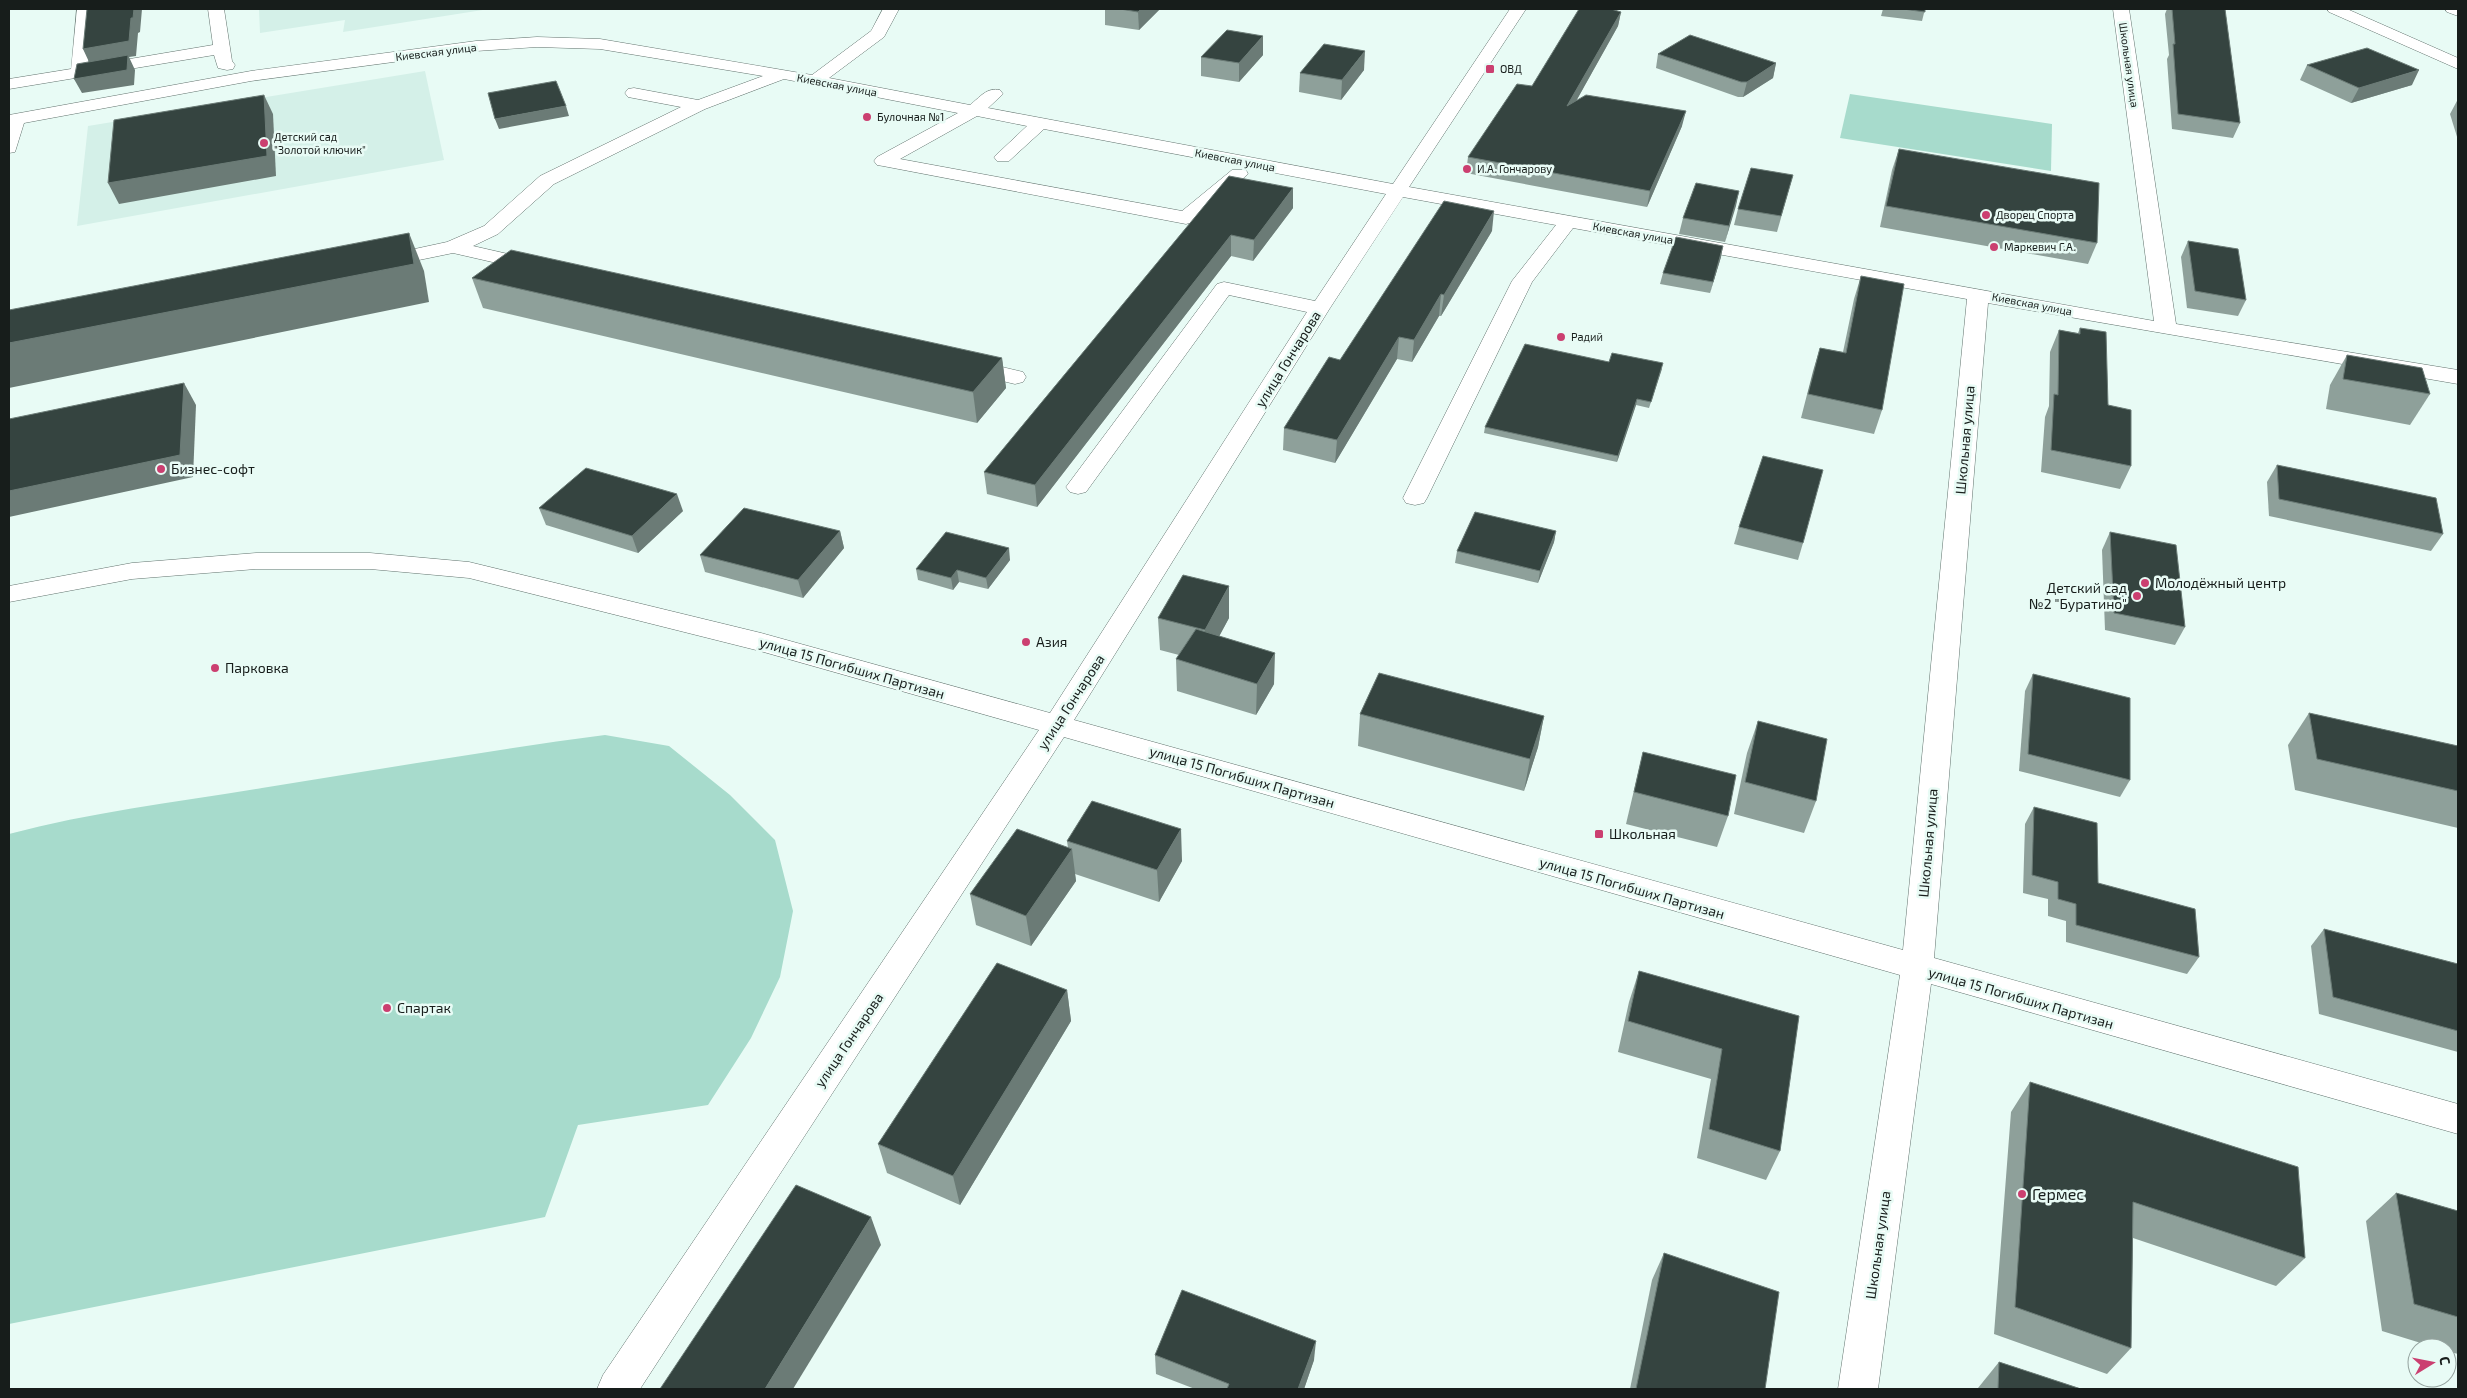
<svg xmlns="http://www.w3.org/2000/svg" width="2467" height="1398" viewBox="0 0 2467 1398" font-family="'Exo 2',sans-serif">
  <rect width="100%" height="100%" fill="#e8fbf5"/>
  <!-- built -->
  <g fill="#d4f0e8">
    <polygon points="259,9 489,9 343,32 345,20 260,33"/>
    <polygon points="425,71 444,160 77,226 88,126"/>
  </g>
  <!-- green -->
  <g fill="#a7dbcc">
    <polygon points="1850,94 2052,124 2051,171 1840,138"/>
    <path d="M605 735 669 746 730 795 775 840 793 911 780 977 751 1038 708 1105 578 1125 545 1217 9 1324V834C91 812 177 802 262 788 376 770 490 750 605 735Z"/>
  </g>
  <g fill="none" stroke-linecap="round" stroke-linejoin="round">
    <defs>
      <g id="minor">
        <polygon points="77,9 93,9 88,66 213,45 208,9 224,9 232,61 235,65 233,69 227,70 218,68 214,55 9,89 9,79 71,69"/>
        <path d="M883 9H899L884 37 829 78 970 105C980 97 987 87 1000 90L1003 94 988 108 1393 184 1510 9H1526L1409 187 2154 321 2113 9H2129L2176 324 2458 370V384L1988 303 1934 958 2458 1104V1134L1931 984 1878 1389H1838L1900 975 1064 737 640 1389H597L603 1375 1039 730 760 651 469 578 370 569H256L132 579 9 602V586L132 563 256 553H370L469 562 761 633 1050 713 1307 312 1229 295 1086 492 1078 494 1070 492 1066 487 1217 284 1224 282 1315 301 1386 194 1044 129 1009 161H997L994 157 1027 126 977 116 900 159 1182 211 1232 170H1246L1248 174 1193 222 1186 224 883 166 877 165 874 161 877 157 958 113 784 79 705 109 554 184 498 234 473 246 543 262 546 266 543 270 536 272 453 253 380 268 373 266 370 262 373 258 447 242 484 226 540 176 681 107 628 97 625 93 628 89 634 88 698 100 763 76 600 49 537 47 476 51 251 81 24 123 15 152 9 153V115L251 71 476 41 537 37 600 39 812 75 871 31ZM1403 197 1556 225 1512 281 1403 498 1406 503 1415 505 1424 503 1427 498 1532 282 1573 228 1967 299 1903 950 1074 720 1330 308Z"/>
        <polygon points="2327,9 2347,9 2458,58 2458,69 2329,12"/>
        <polygon points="2445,9 2458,9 2458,16 2447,12"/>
        <polygon points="968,359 1023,372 1026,377 1023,382 1015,384 960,371 957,366 960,361"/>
      </g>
    </defs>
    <!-- minor casing -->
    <use href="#minor" stroke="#62736e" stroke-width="1"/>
    <!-- minor -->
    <use href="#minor" fill="#fff" fill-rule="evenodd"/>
  </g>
  <!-- wall -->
  <g fill="#8ea09a">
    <polygon points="1105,9 1160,9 1139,30 1105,25"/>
    <polygon points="1883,9 1925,9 1922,21 1881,16"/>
    <polygon points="2167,9 2225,9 2240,123 2233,138 2172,129 2167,59 2169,55 2165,14"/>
    <polygon points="1621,12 1618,26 1576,101 1682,126 1647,207 1466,173 1468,157 1532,86"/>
    <polygon points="1658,54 1776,63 1773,78 1743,97 1738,97 1656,68"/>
    <polygon points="1263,55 1239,82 1201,76 1201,57"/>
    <polygon points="2307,65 2412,85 2351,103 2300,80"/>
    <polygon points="1364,70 1341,100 1299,92 1300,73"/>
    <polygon points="2458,99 2458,140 2450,114"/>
    <polygon points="1899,149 2097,243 2088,264 1880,227 1892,170"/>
    <polygon points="1793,175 1777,232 1734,225 1738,209"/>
    <polygon points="1229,176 1293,208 1253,261 1231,256 1037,507 987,494 984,472"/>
    <polygon points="1739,191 1725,242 1679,234 1683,218"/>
    <polygon points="1492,231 1441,316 1439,316 1412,362 1397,359 1335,463 1283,450 1284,428 1340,360"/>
    <polygon points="2188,241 2246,300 2238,316 2187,308 2181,257"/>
    <polygon points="1721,257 1710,293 1660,284 1663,273"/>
    <polygon points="1861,276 1882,410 1874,434 1801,418 1813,371 1820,348 1843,352 1854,299"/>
    <polygon points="472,278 1002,358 1006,388 977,423 483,308"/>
    <polygon points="2080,328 2131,466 2120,489 2041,472 2045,417 2049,406 2050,352 2059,330 2078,333"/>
    <polygon points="2347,355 2430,394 2410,425 2326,409 2330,385"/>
    <polygon points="1609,362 1662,369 1649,408 1636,405 1617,462 1484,433 1485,427"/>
    <polygon points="2277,465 2443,534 2431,551 2269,516 2267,482"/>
    <polygon points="539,508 683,511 638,553 546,525"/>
    <polygon points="1739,527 1803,543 1798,560 1734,544"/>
    <polygon points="840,531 844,548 803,598 705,572 700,555"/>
    <polygon points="1556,531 1554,542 1538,583 1455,563 1457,551"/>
    <polygon points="2110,532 2185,627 2175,645 2105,630 2102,550"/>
    <polygon points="1010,560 988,589 959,582 953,590 918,580 916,569"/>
    <polygon points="1158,618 1229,618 1219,636 1274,684 1256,715 1177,691 1176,659 1179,655 1160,650"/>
    <polygon points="2033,674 2130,780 2120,797 2019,771 2025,691"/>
    <polygon points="2309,713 2458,746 2458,828 2295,790 2288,745"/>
    <polygon points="1360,714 1544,716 1538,747 1524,791 1358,746"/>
    <polygon points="1758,721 1816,801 1804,833 1734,814 1747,753"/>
    <polygon points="1643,752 1728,816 1717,847 1626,824"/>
    <polygon points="2034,807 2098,883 2199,957 2187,974 2066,942 2066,921 2048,916 2048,899 2023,893 2025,824"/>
    <polygon points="1067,841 1182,861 1159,902 1075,874 1076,881 1031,946 976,925 970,894 1068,848"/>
    <polygon points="2324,929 2458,964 2458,1052 2319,1014 2311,946"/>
    <polygon points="1639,971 1799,1016 1780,1151 1766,1180 1697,1158 1711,1079 1618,1052 1629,1002"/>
    <polygon points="1067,990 1071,1021 960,1205 887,1173 878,1144"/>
    <polygon points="2030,1082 2305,1258 2276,1286 2133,1238 2131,1348 2107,1374 1994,1334 2011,1112"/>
    <polygon points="2396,1193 2458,1211 2458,1354 2447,1351 2447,1348 2437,1348 2382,1331 2366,1221"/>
    <polygon points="1664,1253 1765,1389 1630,1389 1652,1280"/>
    <polygon points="1155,1355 1314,1360 1304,1389 1195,1389 1156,1374"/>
    <polygon points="1999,1362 2081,1389 1978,1389 1978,1388"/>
  </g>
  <!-- shaded-wall -->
  <g fill="#6b7b76">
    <polygon points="134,9 142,9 140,32 138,33 136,56 129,57 135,70 134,85 82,93 74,79 90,64 83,49 131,18"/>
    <polygon points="1141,9 1160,9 1139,30 1138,12"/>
    <polygon points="1621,12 1618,26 1565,121 1567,106"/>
    <polygon points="1263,36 1263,55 1239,82 1239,63"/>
    <polygon points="1365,51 1364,70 1341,100 1342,80"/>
    <polygon points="1776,63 1773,78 1743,97 1747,82"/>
    <polygon points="2419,70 2412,85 2351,103 2359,88"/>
    <polygon points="264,95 273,114 276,176 119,204 108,183"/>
    <polygon points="566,106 569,116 499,129 495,119"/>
    <polygon points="1686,111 1682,126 1647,207 1650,191"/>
    <polygon points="1293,188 1293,208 1253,261 1254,240"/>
    <polygon points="1739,191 1736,206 1725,242 1729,226"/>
    <polygon points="1494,211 1492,231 1441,316 1444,295"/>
    <polygon points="409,233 424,271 429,302 9,388 9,343"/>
    <polygon points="1231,235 1231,256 1037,507 1035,485"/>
    <polygon points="1723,246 1721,257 1710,293 1713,282"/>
    <polygon points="1441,294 1439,316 1412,362 1414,340"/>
    <polygon points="1399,337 1397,359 1335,463 1337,440"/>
    <polygon points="1002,358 1006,388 977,423 973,392"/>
    <polygon points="184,383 196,405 193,477 9,517 9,491"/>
    <polygon points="1637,399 1636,405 1617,462 1618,456"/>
    <polygon points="677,494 683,511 638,553 632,536"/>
    <polygon points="840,531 844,548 803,598 798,580"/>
    <polygon points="1556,531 1554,542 1538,583 1540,571"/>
    <polygon points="1009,548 1010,560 988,589 986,578"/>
    <polygon points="957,570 959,582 953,590 951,578"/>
    <polygon points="1229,586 1229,618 1206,661 1205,630"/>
    <polygon points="1275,653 1274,684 1256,715 1257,684"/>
    <polygon points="1544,716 1538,747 1524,791 1530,759"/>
    <polygon points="1181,829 1182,861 1159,902 1157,870"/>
    <polygon points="1072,849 1076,881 1031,946 1026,916"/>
    <polygon points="1067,990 1071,1021 960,1205 953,1176"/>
    <polygon points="871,1217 881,1245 793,1389 765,1389"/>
    <polygon points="1316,1341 1314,1360 1304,1389 1298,1389"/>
  </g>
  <!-- building -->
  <g fill="#354440" stroke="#6b7b76">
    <polygon points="87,9 134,9 133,18 131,18 129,41 83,49"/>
    <polygon points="1120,9 1141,9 1138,12"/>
    <polygon points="1579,9 1611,9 1621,12 1567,106 1586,95 1686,111 1650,191 1468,157 1517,84 1532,86"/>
    <polygon points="1903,9 1925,9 1925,12"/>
    <polygon points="2172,9 2225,9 2240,123 2178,114 2173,44 2175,44"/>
    <polygon points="1227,30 1263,36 1239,63 1201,57"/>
    <polygon points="1690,35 1776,63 1747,82 1741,82 1658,54"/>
    <polygon points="1324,44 1365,51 1342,80 1300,73"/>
    <polygon points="2367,48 2419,70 2359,88 2307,65"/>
    <polygon points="128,55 127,70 74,79 77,64"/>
    <polygon points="556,81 566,106 495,119 488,93"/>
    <polygon points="264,95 267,156 108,183 114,120"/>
    <polygon points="1899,149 2099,183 2097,243 1886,206"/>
    <polygon points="1751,168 1793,175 1781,216 1738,209"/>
    <polygon points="1229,176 1293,188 1254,240 1231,235 1035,485 984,472"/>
    <polygon points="1696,183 1739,191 1729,226 1683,218"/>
    <polygon points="1444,201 1494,211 1444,295 1441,294 1414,340 1399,337 1337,440 1284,428 1329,357 1340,360"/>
    <polygon points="409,233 414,264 9,343 9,310"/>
    <polygon points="1676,237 1723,246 1713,282 1663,273"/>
    <polygon points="2188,241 2238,249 2246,300 2195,291"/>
    <polygon points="511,250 1002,358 973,392 472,278"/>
    <polygon points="1861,276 1904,284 1882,410 1808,394 1820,348 1846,353"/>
    <polygon points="2080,328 2106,332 2108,405 2131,410 2131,466 2051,450 2054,394 2058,395 2059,330 2080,334"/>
    <polygon points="1525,344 1609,362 1612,353 1663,363 1651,402 1637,399 1618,456 1485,427"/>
    <polygon points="2347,355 2422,368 2430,394 2343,379"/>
    <polygon points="184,383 180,455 9,491 9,419"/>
    <polygon points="1763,456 1823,470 1803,543 1739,527"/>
    <polygon points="2277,465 2436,498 2443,534 2279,499"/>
    <polygon points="586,468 677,494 632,536 539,508"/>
    <polygon points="744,508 840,531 798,580 700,555"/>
    <polygon points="1475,512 1556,531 1540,571 1457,551"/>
    <polygon points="946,532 1009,548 986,578 957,570 951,578 916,569"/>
    <polygon points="2110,532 2176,545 2185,627 2114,613"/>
    <polygon points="1183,575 1229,586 1205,630 1158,618"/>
    <polygon points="1196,629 1275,653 1257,684 1176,659"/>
    <polygon points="1379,673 1544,716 1530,759 1360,714"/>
    <polygon points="2033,674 2130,698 2130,780 2028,754"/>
    <polygon points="2309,713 2458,746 2458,791 2317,759"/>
    <polygon points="1758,721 1827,739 1816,801 1745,782"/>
    <polygon points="1643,752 1736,775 1728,816 1634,792"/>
    <polygon points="1092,801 1181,829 1157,870 1067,841"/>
    <polygon points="2034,807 2097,823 2098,883 2195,909 2199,957 2076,925 2076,904 2058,899 2058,882 2032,875"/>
    <polygon points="1017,829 1072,849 1026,916 970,894"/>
    <polygon points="2324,929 2458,964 2458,1031 2333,997"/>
    <polygon points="997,963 1067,990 953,1176 878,1144"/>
    <polygon points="1639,971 1799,1016 1780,1151 1709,1129 1722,1049 1628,1021"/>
    <polygon points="2030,1082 2298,1167 2305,1258 2133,1202 2131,1348 2015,1307"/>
    <polygon points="796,1185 871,1217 765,1389 660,1389"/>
    <polygon points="2396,1193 2458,1211 2458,1317 2414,1304"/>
    <polygon points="1664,1253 1779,1292 1765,1389 1636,1389"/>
    <polygon points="1182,1290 1316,1341 1298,1389 1227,1389 1229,1384 1155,1355"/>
    <polygon points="1999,1362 2081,1389 1998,1389"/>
  </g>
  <!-- markers -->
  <g fill="#cb3f70" stroke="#e8fbf5" stroke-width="2">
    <rect x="1485" y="64" width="10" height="10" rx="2.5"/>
    <circle cx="867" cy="117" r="5"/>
    <circle cx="264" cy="143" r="5"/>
    <circle cx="1467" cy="169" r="5"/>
    <circle cx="1986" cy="215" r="5"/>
    <circle cx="1994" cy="247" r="5"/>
    <circle cx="1561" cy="337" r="5"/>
    <circle cx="161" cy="469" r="5"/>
    <circle cx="2145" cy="583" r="5"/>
    <circle cx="2137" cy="596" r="5"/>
    <circle cx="1026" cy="642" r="5"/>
    <circle cx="215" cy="668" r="5"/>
    <rect x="1594" y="829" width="10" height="10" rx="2.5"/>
    <circle cx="387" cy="1008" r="5"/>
    <circle cx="2022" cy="1194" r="5"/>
  </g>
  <g text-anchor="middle" stroke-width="5" stroke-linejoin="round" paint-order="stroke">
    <!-- far-street labels -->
    <g font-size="11" fill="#171d1b" stroke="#e8fbf5">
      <text transform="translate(436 52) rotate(-7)" y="4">Киевская улица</text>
      <text transform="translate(2129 65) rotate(82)" y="4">Школьная улица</text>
      <text transform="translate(837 85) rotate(11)" y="4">Киевская улица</text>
      <text transform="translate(1235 160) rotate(11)" y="4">Киевская улица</text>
      <text transform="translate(1633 233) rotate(10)" y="4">Киевская улица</text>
      <text transform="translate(2032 304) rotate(11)" y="4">Киевская улица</text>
    </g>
    <!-- far-poi labels -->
    <g font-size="11" fill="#171d1b" stroke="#e8fbf5" text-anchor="start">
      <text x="1500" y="73">ОВД</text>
      <text x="877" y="121">Булочная №1</text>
      <text x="274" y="141">Детский сад<tspan x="274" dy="13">"Золотой ключик"</tspan></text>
      <text x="1477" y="173">И.А. Гончарову</text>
      <text x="1996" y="219">Дворец Спорта</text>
      <text x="2004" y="251">Маркевич Г.А.</text>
      <text x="1571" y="341">Радий</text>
    </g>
    <!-- street labels -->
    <g font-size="14" fill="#171d1b" stroke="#e8fbf5">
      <text transform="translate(1288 359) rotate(-58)" y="5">улица Гончарова</text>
      <text transform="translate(1965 440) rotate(-85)" y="5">Школьная улица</text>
      <text transform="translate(852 668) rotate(16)" y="5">улица 15 Погибших Партизан</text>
      <text transform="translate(1071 702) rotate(-57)" y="5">улица Гончарова</text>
      <text transform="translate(1242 777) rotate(16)" y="5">улица 15 Погибших Партизан</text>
      <text transform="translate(1928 843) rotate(-85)" y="5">Школьная улица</text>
      <text transform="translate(1632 888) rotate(16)" y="5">улица 15 Погибших Партизан</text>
      <text transform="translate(2021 998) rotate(16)" y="5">улица 15 Погибших Партизан</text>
      <text transform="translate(849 1040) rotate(-56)" y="5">улица Гончарова</text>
      <text transform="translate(1878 1245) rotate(-82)" y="5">Школьная улица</text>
    </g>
    <!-- poi labels -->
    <g font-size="14" fill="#171d1b" stroke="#e8fbf5" text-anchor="start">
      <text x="171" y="474">Бизнес-софт</text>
      <text x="2155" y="588">Молодёжный центр</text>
      <text x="2127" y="593" text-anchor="end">Детский сад<tspan x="2127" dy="16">№2 "Буратино"</tspan></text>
      <text x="1036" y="647">Азия</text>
      <text x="225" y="673">Парковка</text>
      <text x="1609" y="839">Школьная</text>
      <text x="397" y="1013">Спартак</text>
    </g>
    <!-- near-poi labels -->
    <g font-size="16" fill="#171d1b" stroke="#e8fbf5" text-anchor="start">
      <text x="2032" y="1200">Гермес</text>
    </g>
  </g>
  <!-- border -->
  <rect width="2467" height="1398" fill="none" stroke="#171d1b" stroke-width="20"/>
  <!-- north arrow -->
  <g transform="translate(2432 1363) rotate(80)"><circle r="24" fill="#e8fbf5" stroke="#94a29e"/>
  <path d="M0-4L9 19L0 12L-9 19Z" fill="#cb3f70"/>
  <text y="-8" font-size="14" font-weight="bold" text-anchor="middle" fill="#171d1b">С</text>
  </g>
</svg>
